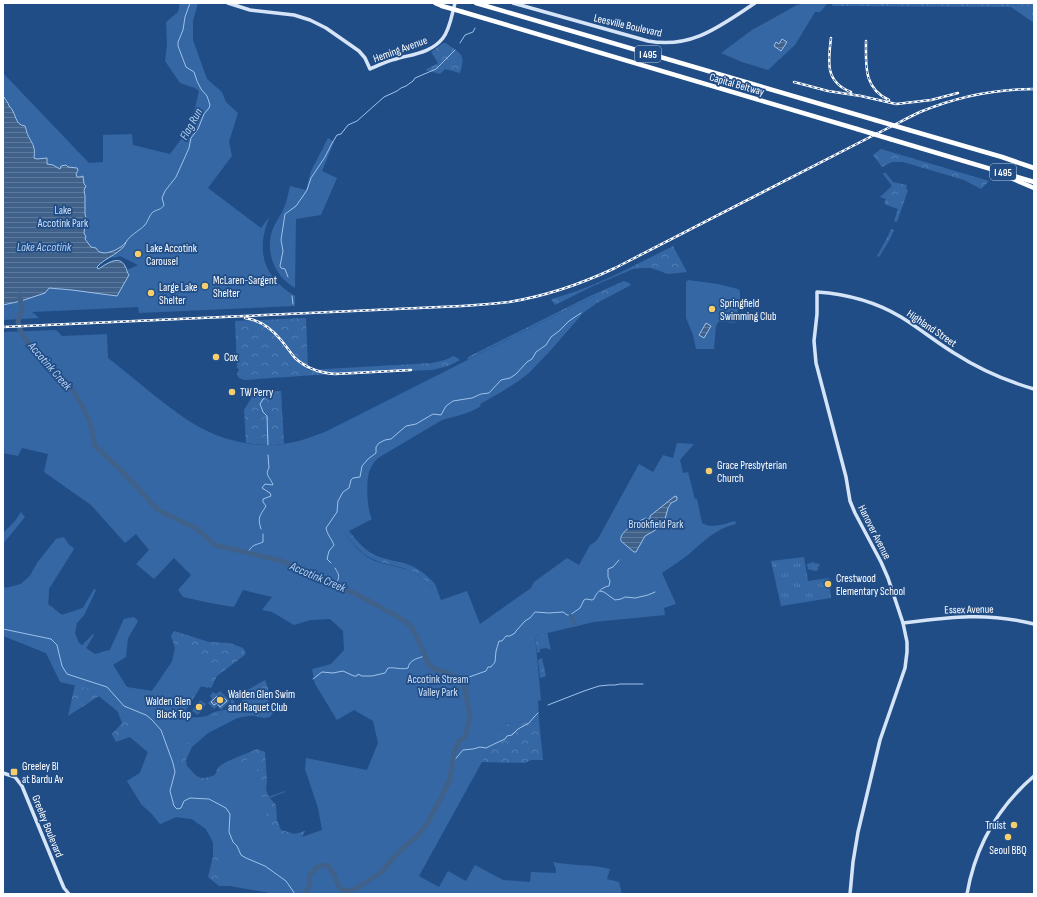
<svg xmlns="http://www.w3.org/2000/svg" width="1037" height="897" viewBox="0 0 1037 897" font-family="'Sofia Sans Condensed',sans-serif">
  <defs>
    <pattern id="grass-tufts" width="24" height="20" patternUnits="userSpaceOnUse"><rect width="24" height="20" fill="#3567a4"/><path d="M3 7l-1-3M5 7V3M7 7l1-3M15 17l-1-3M17 17v-4M19 17l1-3" fill="none" stroke="#537eb2"/></pattern>
    <pattern id="forest-crowns" width="20" height="18" patternUnits="userSpaceOnUse"><rect width="20" height="18" fill="#3567a4"/><path d="M2 6a3 3 0 1 1 6 0M12 15a3 3 0 1 1 6 0" fill="none" stroke="#537eb2"/></pattern>
    <pattern id="water-rules" width="6" height="5" patternUnits="userSpaceOnUse"><rect width="6" height="5" fill="#40618a"/><path d="M0 2.5h6" fill="none" stroke="#5d799c"/></pattern>
  </defs>
  <rect width="100%" height="100%" fill="#214d87"/>
  <!-- grass -->
  <polygon fill="url(#grass-tufts)" points="804,557 808,581 829,578 831,598 781,606 771,561"/>
  <!-- forest -->
  <g fill="url(#forest-crowns)">
    <polygon points="833,3 1034,3 1034,23 1011,7 832,6"/>
    <path d="M443 43H446C461 54 466 54 460 73L445 69 440 74 425 70 438 63 431 52Z"/>
    <polygon points="881,149 989,181 981,189 964,180 903,162 892,162 882,167 873,155"/>
    <polygon points="885,172 893,182 907,185 906,189 908,190 897,222 894,221 898,209 884,204 886,199 880,197 892,186 883,174"/>
    <polygon points="891,229 894,230 890,239 879,257 877,256 887,238"/>
    <path d="M673 246 687 272 668 274 651 268H643L633 269 593 286 555 305 551 299C594 288 633 266 673 246Z"/>
    <polygon points="624,281 629,283 631,285 597,303 594,296 467,360 468,357 590,296"/>
    <polygon points="306,318 308,370 432,363 445,360 454,356 460,360 448,366 432,370 315,375 244,380 239,378 237,374 239,369 237,368 235,321"/>
    <polygon points="281,391 284,444 264,445 246,443 244,410 255,392"/>
    <path d="M370 516 372 519 349 531C357 541 365 551 377 556 387 560 397 561 407 564 418 568 427 575 435 584L432 588C425 581 417 574 408 570 397 565 385 565 375 560 360 554 353 543 343 531Z"/>
    <path d="M64 537 69 545 74 548 49 588 48 604 62 615 83 608 94 589 96 590 84 615 76 623 75 633 78 643 82 645 93 634H94L86 648 95 654 110 650 124 619 134 617 138 621 128 638 111 662 127 687 152 691 172 662 175 648 171 636 174 631 209 642 230 643 243 648 246 654 217 676 211 688 202 685 184 713 189 717 203 718 214 712 230 709 235 705 238 704 244 699V692L265 680 268 688V700L274 711 270 717 264 718 246 714 237 718 208 733 192 747 186 760 187 766C198 778 199 781 215 775 216 772 217 770 218 768 222 762 248 753 257 749L265 752 267 781 266 790 269 797 276 805 277 820 281 830 295 834 305 831 276 894 231 886H219L208 877 213 857V842L206 829 192 819 176 817 160 824 152 814 142 805 127 781 140 773 148 752 130 737 116 742 112 734 122 723 117 710 99 696 68 716 75 685 46 653 3 635V586L6 588 21 584 30 576 37 563 56 539Z"/>
    <polygon points="547,633 551,650 546,648 540,649 540,652 537,653 535,636"/>
    <polygon points="542,658 546,676 540,678 538,660"/>
    <polygon points="539,721 543,760 531,760 525,763 481,762 503,724"/>
  </g>
  <!-- green -->
  <g fill="#3567a4" fill-rule="evenodd">
    <path d="M180 3H198L193 21V40L207 79 222 92 226 102 238 113 229 142 232 156 208 188 261 228 270 216C255 250 263 277 295 296V306L139 313 138 307 32 312 39 318 3 320V73L89 163 103 162V135L132 134 133 145 170 154 182 138 195 108 199 91 195 88 180 83 165 61 167 45 166 22 178 12ZM120 256 138 265 127 270C119 254 111 260 100 268H97V267C101 263 105 260 109 258 113 257 117 258 120 256Z"/>
    <polygon points="804,3 828,3 820,12 815,12 795,45 768,70 742,62 721,53 752,30 797,5"/>
    <path d="M328 138 334 142 322 171 337 178 321 215 296 219 295 288C277 278 266 256 271 235 273 225 279 219 283 210 287 202 288 194 290 186L306 190 311 171Z"/>
    <polygon points="688,280 718,284 738,289 740,291 740,301 735,323 719,321 716,326 714,349 696,349 693,335 686,318 686,282"/>
    <path d="M594 296 597 303 583 313 571 327 550 351 529 373 517 382 498 394 480 404 481 406C469 414 455 416 442 420L378 458C374 462 371 466 369 472 366 483 367 506 371 517L344 532C353 544 360 554 375 561 385 565 397 566 408 570 417 574 425 581 432 588L435 584 441 600 467 591 480 624 531 588 534 582 567 558 579 565 590 545 595 542 599 537 639 464 653 472 663 455 673 458 677 443 694 444 680 460 683 473 688 472 695 499H697L702 523C712 529 724 524 735 521L736 524C716 528 703 542 688 555 680 561 671 567 662 573L676 604 664 608 665 615 594 622 535 636 541 700 538 701 539 721 503 724 419 876 439 887 448 871 466 881 475 865 503 880 530 882 531 872 556 873V869L553 862C572 866 591 864 610 869L607 879 619 882 622 894H276L231 886H219L222 863 213 842 206 829 192 819 176 817 160 824 152 814 142 805 127 781 140 773 148 752 125 733 132 723 90 689 60 682 46 653 3 636V586L6 588 21 584 30 576 37 564 56 540 64 538 69 546 74 549 49 589 48 605 62 615 83 608 94 590H96L84 615 77 623 75 633 79 643 83 646 93 634 94 635 86 648 95 655 110 650 124 619 134 618 138 621 128 638 126 657 113 665 127 688 152 691 182 647 210 666 215 664 208 688 200 686 177 720 232 713 230 694 231 693 238 712 262 689 272 712 237 718 182 746 180 766 198 785 254 756H258L256 780 262 799 285 791V792L262 801 275 838H299L322 830 318 808 305 769 306 758 367 770 378 743 373 721 354 710 337 720 315 684 312 669 331 664 344 650 343 631 330 619 311 620 294 625 272 612 262 610 272 597 243 590 234 607 210 603 183 597 178 590 191 575 174 558 154 579 136 564 149 550 136 534 125 543 91 505 44 472 48 454 22 448 18 456 3 453V332L56 330 62 336 107 334 108 358C133 377 157 399 183 417 211 437 249 449 284 444 298 442 311 437 325 432Z"/>
    <polygon points="21,512 25,517 3,544 3,533 15,521"/>
    <polygon points="814,562 815,564 817,563 819,564 820,566 818,567 818,570 815,571 808,569 807,564"/>
    <polygon points="220,691 230,701 221,710 217,706 214,709 208,703 212,699 210,696 213,692 216,694"/>
    <polygon points="200,700 206,704 198,715 192,711"/>
  </g>
  <!-- water -->
  <g fill="url(#water-rules)" stroke="#9ec2eb">
    <polygon points="782,39 787,42 781,51 774,46 776,42 779,44"/>
    <path d="M3 97H4C5 100 9 103 9 106 17 113 14 125 25 126 26 128 26 130 27 133 31 143 36 145 34 158L37 159 47 158V164L53 165 60 169 61 166 66 165 68 167 77 168 78 170 76 174 77 177H80L83 176 84 184 86 186 84 190 85 196V214L86 218 84 233 86 237 85 239 91 247 96 248C101 259 121 249 126 242 124 252 104 258 97 267L98 269 100 268C108 263 119 255 125 266 127 269 127 273 129 275L117 296 72 290 49 288 45 293 21 301 3 305Z"/>
    <polygon points="706,323 711,326 704,338 699,335"/>
    <path d="M675 496 677 497V500L671 503 668 508 665 519 662 524 654 531 645 536 636 552H634L621 541C621 540 620 539 621 538 621 531 640 520 646 518L647 519H650V516Z"/>
    <polygon points="217,696 222,701 224,698 227,701 220,707 217,703 214,705 211,702"/>
  </g>
  <g fill="none" stroke-linecap="round" stroke-linejoin="round">
    <!-- stream -->
    <g stroke="#9ec2eb" stroke-width="1">
      <polyline points="460,43 465,35 473,32 475,28"/>
      <path d="M126 242C130 235 139 231 145 225 148 221 150 214 153 212 158 209 161 210 164 205L162 198 165 191 176 177 189 148 191 138 198 129 204 114 209 108 210 105 207 96 201 89 197 81 194 72 186 67 178 46V42L183 30 185 17 190 3"/>
      <polyline points="288,277 285,269 281,268 280,266 283,251 281,240 285,214 296,206 303,196 307,190 311,178 325,157 331,145 337,135 341,134 348,125 357,121 384,97 397,91 401,88 406,86 413,81 415,78 436,69 455,50"/>
      <polyline points="292,296 293,304"/>
      <polyline points="268,445 267,416 263,412 260,404 263,399 274,391"/>
      <path d="M261 529C257 517 260 516 266 506L263 502V499L271 496 270 493 262 488 265 484 273 485C271 478 264 475 269 468L268 455"/>
      <path d="M248 553C251 544 257 545 263 542V534"/>
      <path d="M331 563 327 559 329 551 334 545C332 539 327 535 326 528L337 512 338 501 343 492 349 488 351 480 353 478 360 477 362 466 368 459 376 453V447L379 443 385 440 391 439 406 426 416 424 433 414 441 415 446 406 453 401 472 398 481 394 489 393 501 380 510 378 516 374 527 362 532 359 536 352 546 345 551 337 559 331 569 321 581 313"/>
      <path d="M335 585C340 577 340 576 335 568"/>
      <polyline points="600,591 604,592 615,600 621,599 625,597 635,598 648,595 655,592"/>
      <polyline points="3,629 51,639 57,645 62,666 67,674 107,687 124,706 146,715 152,720 161,730 173,763 175,772 170,791 174,806 177,809 181,808 184,801 190,798 209,799 226,808 230,814 229,832 233,842 237,846 241,855 246,858 265,866 286,881 295,894"/>
      <path d="M313 679 322 672 333 673 343 671 354 676H357L358 674 362 676H372L385 673 388 668C395 667 402 670 408 668 409 660 418 658 425 656"/>
      <path d="M462 683 469 677 486 671 488 667H491L495 662 496 651 499 641H502L506 636H510L515 633 516 631 525 621 530 618 535 612 549 613 563 612 567 615H570L580 608 584 600 586 599 592 600 594 599C596 593 602 587 609 586L610 581 608 577V569L613 567 619 560"/>
      <polyline points="548,705 584,691 599,686 609,685 615,685 620,684 643,684"/>
      <polyline points="452,763 463,750 473,749 480,747 486,748 492,745 505,739 507,736 512,735 518,729 529,723 534,717 538,713"/>
    </g>
    <!-- canal -->
    <polyline stroke="#40618a" stroke-width="3" points="570,615 572,617 576,625"/>
    <!-- river -->
    <path stroke="#40618a" stroke-width="5" d="M19 295 22 307 18 322 20 330 29 344 38 355 70 386 80 402 90 422 95 446 120 469 158 510 197 529 215 545 282 561 354 593 395 615 406 622 412 628 416 635 429 665 434 669 448 673 456 677 464 685 470 715 466 736 459 741 454 753 450 779 439 802 432 814 428 823 418 835 402 849 379 874 355 889 345 891 341 889 338 885 334 874 328 866C317 864 315 869 309 877L310 884 305 894"/>
    <!-- secondary -->
    <g stroke="#d6e4f8" stroke-width="3.5">
      <path d="M228 3 250 10 294 15 310 20 326 28 359 51 365 58 370 69C379 65 387 61 396 59 413 54 431 53 443 38 450 29 452 14 455 3"/>
      <path d="M513 3 648 41C692 49 720 26 755 3"/>
      <path d="M903 623C950 617 987 612 1034 624"/>
      <polyline points="3,773 15,777 22,786 61,881 64,888 69,894"/>
      <path d="M850 894 853 862 858 832 880 740 905 668 907 652V642L903 623 888 578 881 562 855 513 850 501 846 477 816 363 814 341 817 314V292C846 294 876 302 901 317 919 328 936 342 954 353 979 369 1006 381 1034 389"/>
      <path d="M967 894C975 848 998 807 1034 776"/>
    </g>
    <!-- highway -->
    <g stroke="#fff" stroke-width="4.5">
      <polyline points="435,3 442,6"/>
      <polyline points="476,3 875,120"/>
      <polyline points="463,12 857,129"/>
      <polyline points="909,130 1002,157 1034,168"/>
      <polyline points="890,139 1034,182"/>
      <polyline points="1006,176 1034,188"/>
    </g>
    <defs>
      <g id="rail">
        <path d="M831 38C828 62 825 82 851 92"/>
        <path d="M866 41C866 65 863 88 889 100"/>
        <polyline points="794,82 828,91 861,96 896,104 931,100 958,93"/>
        <path d="M245 318C259 320 272 329 281 340 286 346 290 352 295 358 306 368 320 373 335 374L411 370"/>
        <path d="M3 327 462 306C478 305 493 304 509 302 546 296 581 284 615 268L876 134C891 127 905 119 920 112 956 97 995 89 1034 89"/>
      </g>
    </defs>
    <!-- rail casing -->
    <use href="#rail" stroke="#fff" stroke-width="2.5"/>
    <!-- rail -->
    <use href="#rail" stroke="#214d87" stroke-width="1" stroke-dasharray="3" stroke-linecap="butt"/>
    <!-- highway-bridge -->
    <g stroke="#fff" stroke-width="4.5">
      <polyline points="442,6 463,12"/>
      <polyline points="875,120 909,130"/>
      <polyline points="857,129 890,139"/>
    </g>
  </g>
  <!-- markers -->
  <g fill="#f7ce6c" stroke="#214d87" stroke-width="1.5">
    <circle cx="138" cy="254" r="4"/>
    <circle cx="205" cy="286" r="4"/>
    <circle cx="151" cy="293" r="4"/>
    <circle cx="712" cy="309" r="4"/>
    <circle cx="216" cy="357" r="4"/>
    <circle cx="232" cy="392" r="4"/>
    <circle cx="709" cy="471" r="4"/>
    <circle cx="828" cy="584" r="4"/>
    <circle cx="220" cy="700" r="4"/>
    <circle cx="199" cy="707" r="4"/>
    <rect x="10" y="768" width="8" height="8" rx="2"/>
    <circle cx="1014" cy="825" r="4"/>
    <circle cx="1008" cy="837" r="4"/>
  </g>
  <g text-anchor="middle" stroke-width="3.5" stroke-linejoin="round" paint-order="stroke">
    <!-- shield labels -->
    <g fill="#214d87" stroke="#bccadb" stroke-width="1">
      <rect x="635" y="46" width="26" height="16" rx="3"/>
      <rect x="990" y="164" width="26" height="16" rx="3"/>
    </g>
    <g font-size="10" font-weight="bold" fill="#fff">
      <text x="648" y="58">I 495</text>
      <text x="1003" y="176">I 495</text>
    </g>
    <!-- street labels -->
    <g font-size="11" fill="#fff" stroke="#214d87">
      <text transform="translate(628 25) rotate(13)" y="4">Leesville Boulevard</text>
      <text transform="translate(400 49) rotate(-20)" y="4">Heming Avenue</text>
      <text transform="translate(737 84) rotate(16)" y="4">Capital Beltway</text>
      <text transform="translate(932 328) rotate(34)" y="4">Highland Street</text>
      <text transform="translate(875 532) rotate(63)" y="4">Hanover Avenue</text>
      <text transform="translate(969 609) rotate(-1)" y="4">Essex Avenue</text>
      <text transform="translate(48 826) rotate(68)" y="4">Greeley Boulevard</text>
    </g>
    <!-- park labels -->
    <g font-size="11" fill="#cfe1f7" stroke="#214d87">
      <text x="63" y="214">Lake<tspan x="63" dy="13">Accotink Park</tspan></text>
      <text x="656" y="528">Brookfield Park</text>
      <text x="438" y="683">Accotink Stream<tspan x="438" dy="13">Valley Park</tspan></text>
    </g>
    <!-- poi labels -->
    <g font-size="11" fill="#fff" stroke="#214d87" text-anchor="start">
      <text x="146" y="252">Lake Accotink<tspan x="146" dy="13">Carousel</tspan></text>
      <text x="213" y="284">McLaren-Sargent<tspan x="213" dy="13">Shelter</tspan></text>
      <text x="159" y="291">Large Lake<tspan x="159" dy="13">Shelter</tspan></text>
      <text x="720" y="307">Springfield<tspan x="720" dy="13">Swimming Club</tspan></text>
      <text x="224" y="361">Cox</text>
      <text x="240" y="396">TW Perry</text>
      <text x="717" y="469">Grace Presbyterian<tspan x="717" dy="13">Church</tspan></text>
      <text x="836" y="582">Crestwood<tspan x="836" dy="13">Elementary School</tspan></text>
      <text x="228" y="698">Walden Glen Swim<tspan x="228" dy="13">and Raquet Club</tspan></text>
      <text x="191" y="705" text-anchor="end">Walden Glen<tspan x="191" dy="13">Black Top</tspan></text>
      <text x="22" y="770">Greeley Bl<tspan x="22" dy="13">at Bardu Av</tspan></text>
      <text x="1006" y="829" text-anchor="end">Truist</text>
      <text x="1008" y="854" text-anchor="middle">Seoul BBQ</text>
    </g>
    <!-- water labels -->
    <g font-size="12" font-style="italic" fill="#b6d1f1" stroke="#214d87">
      <text transform="translate(191 124) rotate(-61)" y="4">Flag Run</text>
      <text x="44" y="251">Lake Accotink</text>
      <text transform="translate(50 366) rotate(49)" y="4">Accotink Creek</text>
      <text transform="translate(318 577) rotate(23)" y="4">Accotink Creek</text>
    </g>
  </g>
  <!-- border -->
  <rect width="1037" height="897" fill="none" stroke="#ffffff" stroke-width="8"/>
</svg>
